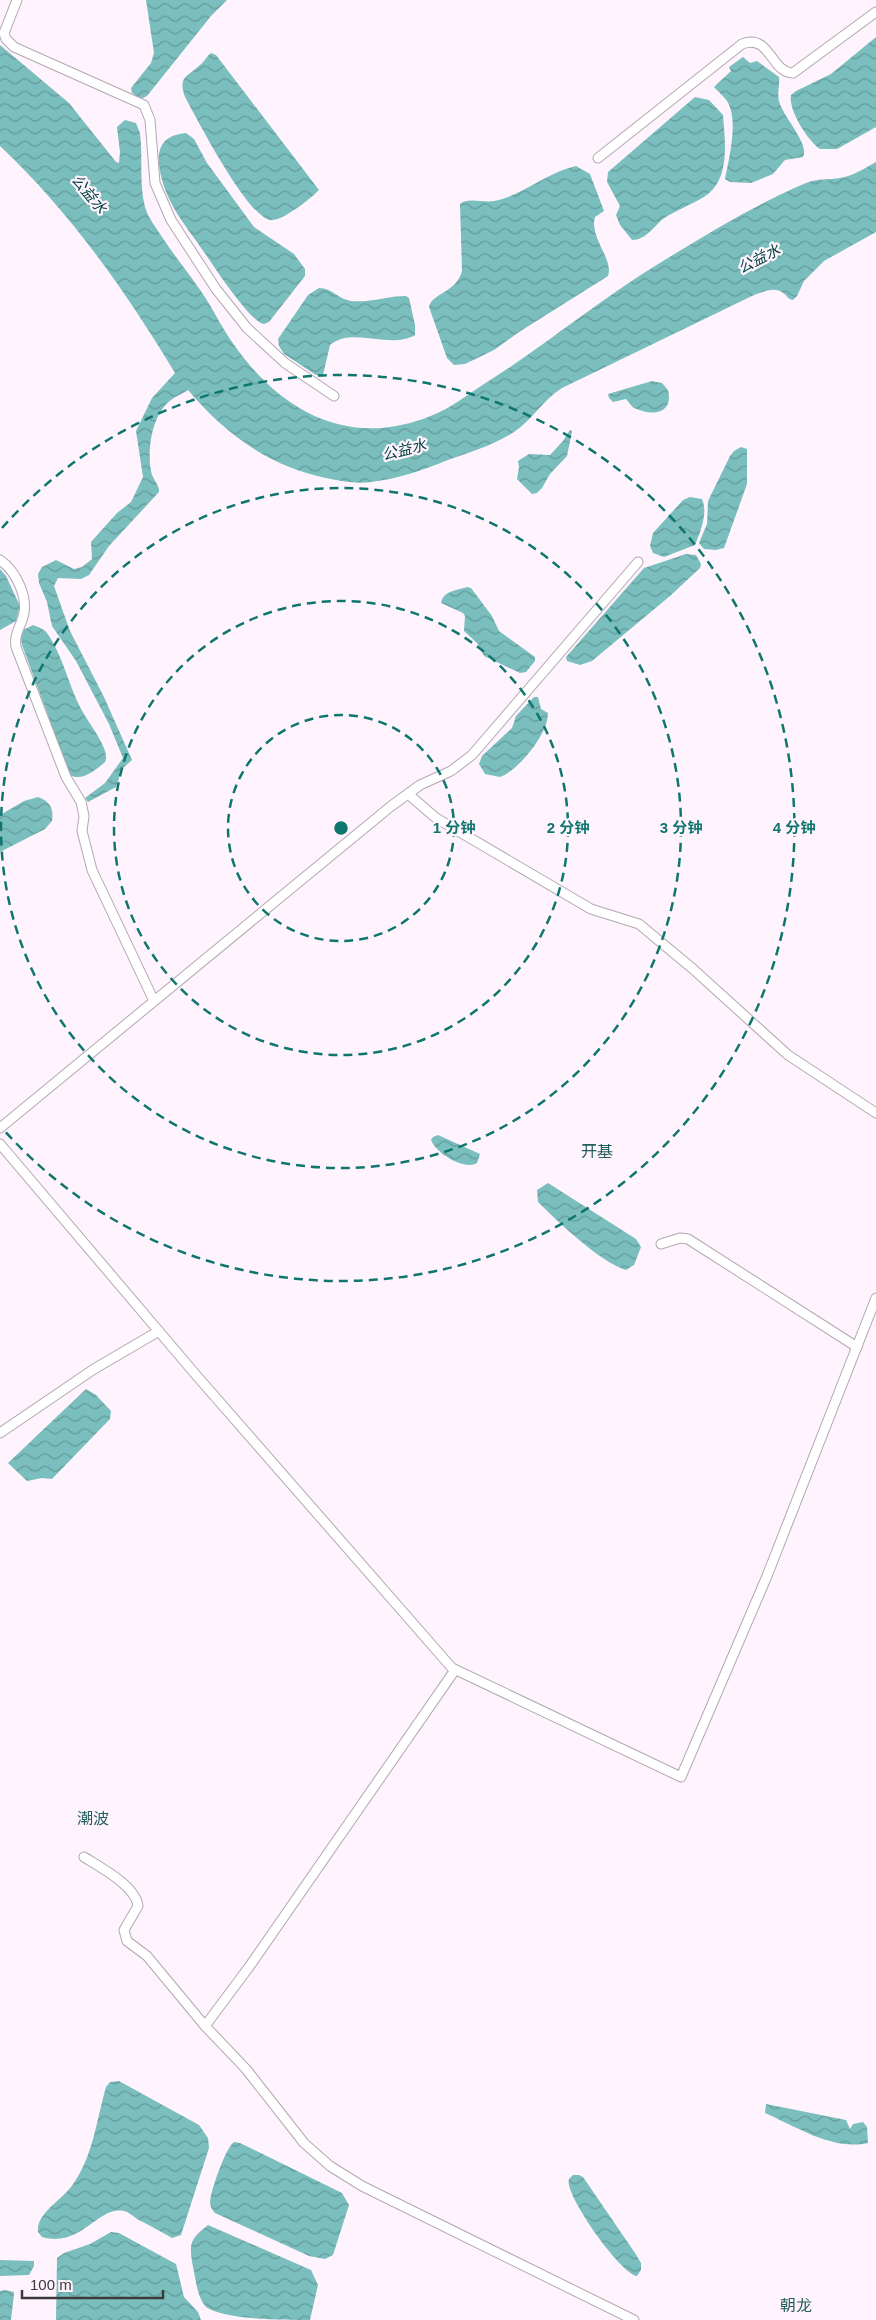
<svg xmlns="http://www.w3.org/2000/svg" width="876" height="2320" viewBox="0 0 876 2320" font-family="Helvetica,'Noto Sans SC',sans-serif">
  <defs>
    <pattern id="water-waves" width="16" height="10" patternUnits="userSpaceOnUse" patternTransform="scale(1.25)"><rect width="16" height="10" fill="#7abebd"/><path d="M0 5q4-4 8 0t8 0" fill="none" stroke="#659b9b"/></pattern>
  </defs>
  <rect width="100%" height="100%" fill="#fff4fd"/>
  <!-- water -->
  <g fill="url(#water-waves)">
    <polygon points="146,0 227,0 211,16 147,96 141,99 132,93 131,88 151,63 154,53"/>
    <path d="M876 37V127L837 149H820C808 141 788 110 791 95L796 91 831 74Z"/>
    <path d="M0 45 69 103 116 162 119 163 120 152 117 127 125 120 136 123 140 133C143 157 139 184 145 207 148 218 156 227 162 237 179 263 200 286 215 314 260 397 336 456 433 415 451 408 467 395 484 384 545 346 601 298 663 261 709 233 756 204 806 183 818 178 829 180 840 178 853 176 865 168 876 162V232L824 261 804 281 797 296 793 300C787 299 788 296 783 293 775 286 763 292 754 295L562 388C543 400 532 420 514 432 494 445 470 452 448 460 423 470 398 479 371 482 356 484 341 481 326 478 269 466 225 434 188 390 182 394 176 396 171 400 152 414 147 449 151 471 152 479 160 485 159 492L109 546 89 575 81 579 58 578 54 586 70 631 104 697 132 760 122 769 116 787 88 802 85 798 105 783 123 758 109 724 76 661 52 626 47 602 39 583 38 574 42 567 56 560 74 569 82 567 92 559 91 542 117 513 131 502 143 477 136 431 152 398 175 373C125 290 70 212 0 146Z"/>
    <path d="M211 53 216 55 319 190C311 198 282 222 270 220 247 216 197 119 185 97 178 76 186 78 200 65 205 61 206 57 211 53Z"/>
    <path d="M743 57 750 63 757 61 779 77C780 85 777 93 779 101 783 117 810 144 803 157L785 160 773 174 751 183 730 182 725 179C729 158 739 120 727 101 724 96 718 92 714 87L731 71 729 67Z"/>
    <path d="M695 97 709 100 723 115C725 142 731 180 704 197 691 205 676 210 663 219 653 227 646 240 632 240L620 225 616 215 620 206 607 182 608 172Z"/>
    <path d="M186 133 194 139 207 163 254 227 294 254 305 269V276L269 322 264 324C251 323 215 268 206 255 186 225 164 203 159 165 157 144 166 135 186 133Z"/>
    <path d="M576 166 590 174 604 211 595 217C589 238 614 259 608 276L519 332 494 350 465 364 454 365 447 358 429 307C432 293 456 293 462 271L460 204C467 197 484 203 494 201 524 195 547 172 576 166Z"/>
    <path d="M319 288C332 288 338 299 351 301 370 303 387 296 406 296L409 298 415 325V335C389 350 353 326 330 345L323 375H316L284 354 279 346 278 339 308 295Z"/>
    <path d="M652 381 662 383 668 390C674 415 651 416 634 408 631 406 629 402 626 399L613 402 609 398 608 394Z"/>
    <polygon points="570,430 572,431 567,456 550,474 542,488 537,493 532,494 517,479 519,467 518,461 529,454 550,455 563,441"/>
    <polygon points="741,447 747,449 747,484 724,548 716,550 704,549 699,543 707,524 708,501 730,456 734,451"/>
    <path d="M690 497 702 499C708 513 701 530 695 545L664 557 653 553 650 546 653 533 683 500Z"/>
    <polygon points="686,554 696,555 701,564 700,568 670,596 592,661 580,665 567,661 566,657 644,568"/>
    <polygon points="0,569 6,576 20,606 16,621 0,630"/>
    <path d="M467 587 471 588 492 616 499 631 535 657V661L526 672 520 673 484 656 478 644 464 631 465 616 463 613 441 603C444 590 456 591 467 587Z"/>
    <path d="M33 625C38 627 44 629 47 633 64 657 69 689 84 714 90 725 111 751 105 762 96 770 81 782 70 775L22 645 21 639 23 630Z"/>
    <path d="M534 697H538L541 709 548 713C548 734 519 770 500 777L485 774 479 764 482 756 512 728 516 716Z"/>
    <path d="M38 797C50 801 54 809 52 821L45 829 0 852V815L24 801Z"/>
    <path d="M438 1135 480 1154 477 1163C464 1171 436 1153 431 1140L433 1137Z"/>
    <path d="M548 1183 636 1239 641 1247 634 1265 626 1270C601 1263 557 1221 538 1202L537 1190Z"/>
    <polygon points="86,1389 96,1395 111,1411 110,1419 52,1479 42,1478 27,1481 8,1463"/>
    <path d="M119 2081 199 2125 208 2138 209 2148 181 2235 172 2238C160 2231 149 2225 137 2219 134 2217 131 2214 127 2212 99 2202 83 2249 42 2237L38 2232C36 2214 60 2201 71 2187 93 2158 96 2122 106 2087L110 2082Z"/>
    <path d="M766 2104 846 2120 850 2129 853 2124 863 2122 867 2127 868 2143C833 2151 797 2127 765 2113Z"/>
    <path d="M234 2142 240 2143 342 2193 349 2205 333 2255 325 2259 309 2256 215 2213C212 2210 210 2206 210 2202 210 2192 226 2147 234 2142Z"/>
    <path d="M573 2175H579L583 2177 635 2253 641 2263V2270L637 2276C621 2275 563 2193 569 2179Z"/>
    <path d="M208 2225 311 2270 318 2285 310 2320C284 2320 224 2320 206 2307 197 2297 196 2280 193 2267 189 2244 189 2240 208 2225Z"/>
    <polygon points="111,2232 119,2233 176,2264 184,2297 198,2312 201,2320 56,2320 57,2258 64,2253 90,2244"/>
    <polygon points="0,2260 34,2261 34,2266 29,2275 0,2276"/>
    <polygon points="5,2290 14,2292 14,2294 11,2320 0,2320 0,2291"/>
  </g>
  <g fill="none" stroke-linecap="round" stroke-linejoin="round">
    <defs>
      <g id="street">
        <polyline points="17,0 4,33 6,39 14,47 144,105 150,120 155,183 171,220 216,289 247,328 285,363 334,396"/>
        <path d="M598 158 742 44C770 33 771 73 793 73L876 12"/>
        <path d="M0 560C16 571 29 598 23 617 20 628 14 634 16 647L66 777 81 802 84 816 82 831 92 870 154 1001"/>
        <polyline points="408,794 436,818 591,909 639,924 693,969 788,1055 876,1113"/>
        <polyline points="0,1128 390,807 420,785 451,771 472,755 638,562"/>
        <polyline points="0,1144 196,1375 452,1668 681,1777 767,1576 876,1298"/>
        <polyline points="661,1244 680,1238 688,1239 857,1347"/>
        <polyline points="0,1433 94,1369 159,1331"/>
        <path d="M84 1857C100 1867 136 1886 138 1906L124 1930 127 1941 147 1956 205 2026 246 2069 304 2143 330 2166 362 2186 634 2320"/>
        <polyline points="205,2026 249,1967 455,1670"/>
      </g>
    </defs>
    <!-- street casing -->
    <use href="#street" stroke="#b2a8b1" stroke-width="11"/>
    <!-- street -->
    <use href="#street" stroke="#fff" stroke-width="9"/>
  </g>
  <!-- distance rings -->
  <g fill="none" stroke="#0f766e" stroke-width="2.5" stroke-dasharray="9 6">
    <circle cx="341" cy="828" r="113"/>
    <circle cx="341" cy="828" r="227"/>
    <circle cx="341" cy="828" r="340"/>
    <path d="M2 528A453 453 0 1 1 2 1128"/>
  </g>
  <g text-anchor="middle" stroke-width="4.5" stroke-linejoin="round" paint-order="stroke">
    <!-- water labels -->
    <g font-size="15" font-style="italic" fill="#004141" stroke="#fff4fd">
      <text transform="translate(89 194) rotate(50)" y="5">公益水</text>
      <text transform="translate(759 259) rotate(-27)" y="5">公益水</text>
      <text transform="translate(404 450) rotate(-14)" y="5">公益水</text>
    </g>
    <!-- quarter labels -->
    <g font-size="16" fill="#245f5f" stroke="#fff4fd">
      <text x="597" y="1157">开基</text>
      <text x="93" y="1824">潮波</text>
      <text x="796" y="2311">朝龙</text>
    </g>
  </g>
  <circle cx="341" cy="828" r="8" fill="#0f766e" stroke="#fff4fd" stroke-width="2.5"/>
  <g font-size="15" text-anchor="middle" font-weight="bold" fill="#0f766e" stroke="#fff4fd" stroke-width="4.5" stroke-linejoin="round" paint-order="stroke">
    <text x="454" y="833">1 分钟</text>
    <text x="568" y="833">2 分钟</text>
    <text x="681" y="833">3 分钟</text>
    <text x="794" y="833">4 分钟</text>
  </g>
  <!-- scale -->
  <path d="M22 2290v8h141v-8" fill="none" stroke="#3d393d" stroke-width="2.5"/>
  <text x="30" y="2290" font-size="15" fill="#3d393d" stroke="#fff4fd" stroke-width="4" paint-order="stroke">100 m</text>
</svg>
